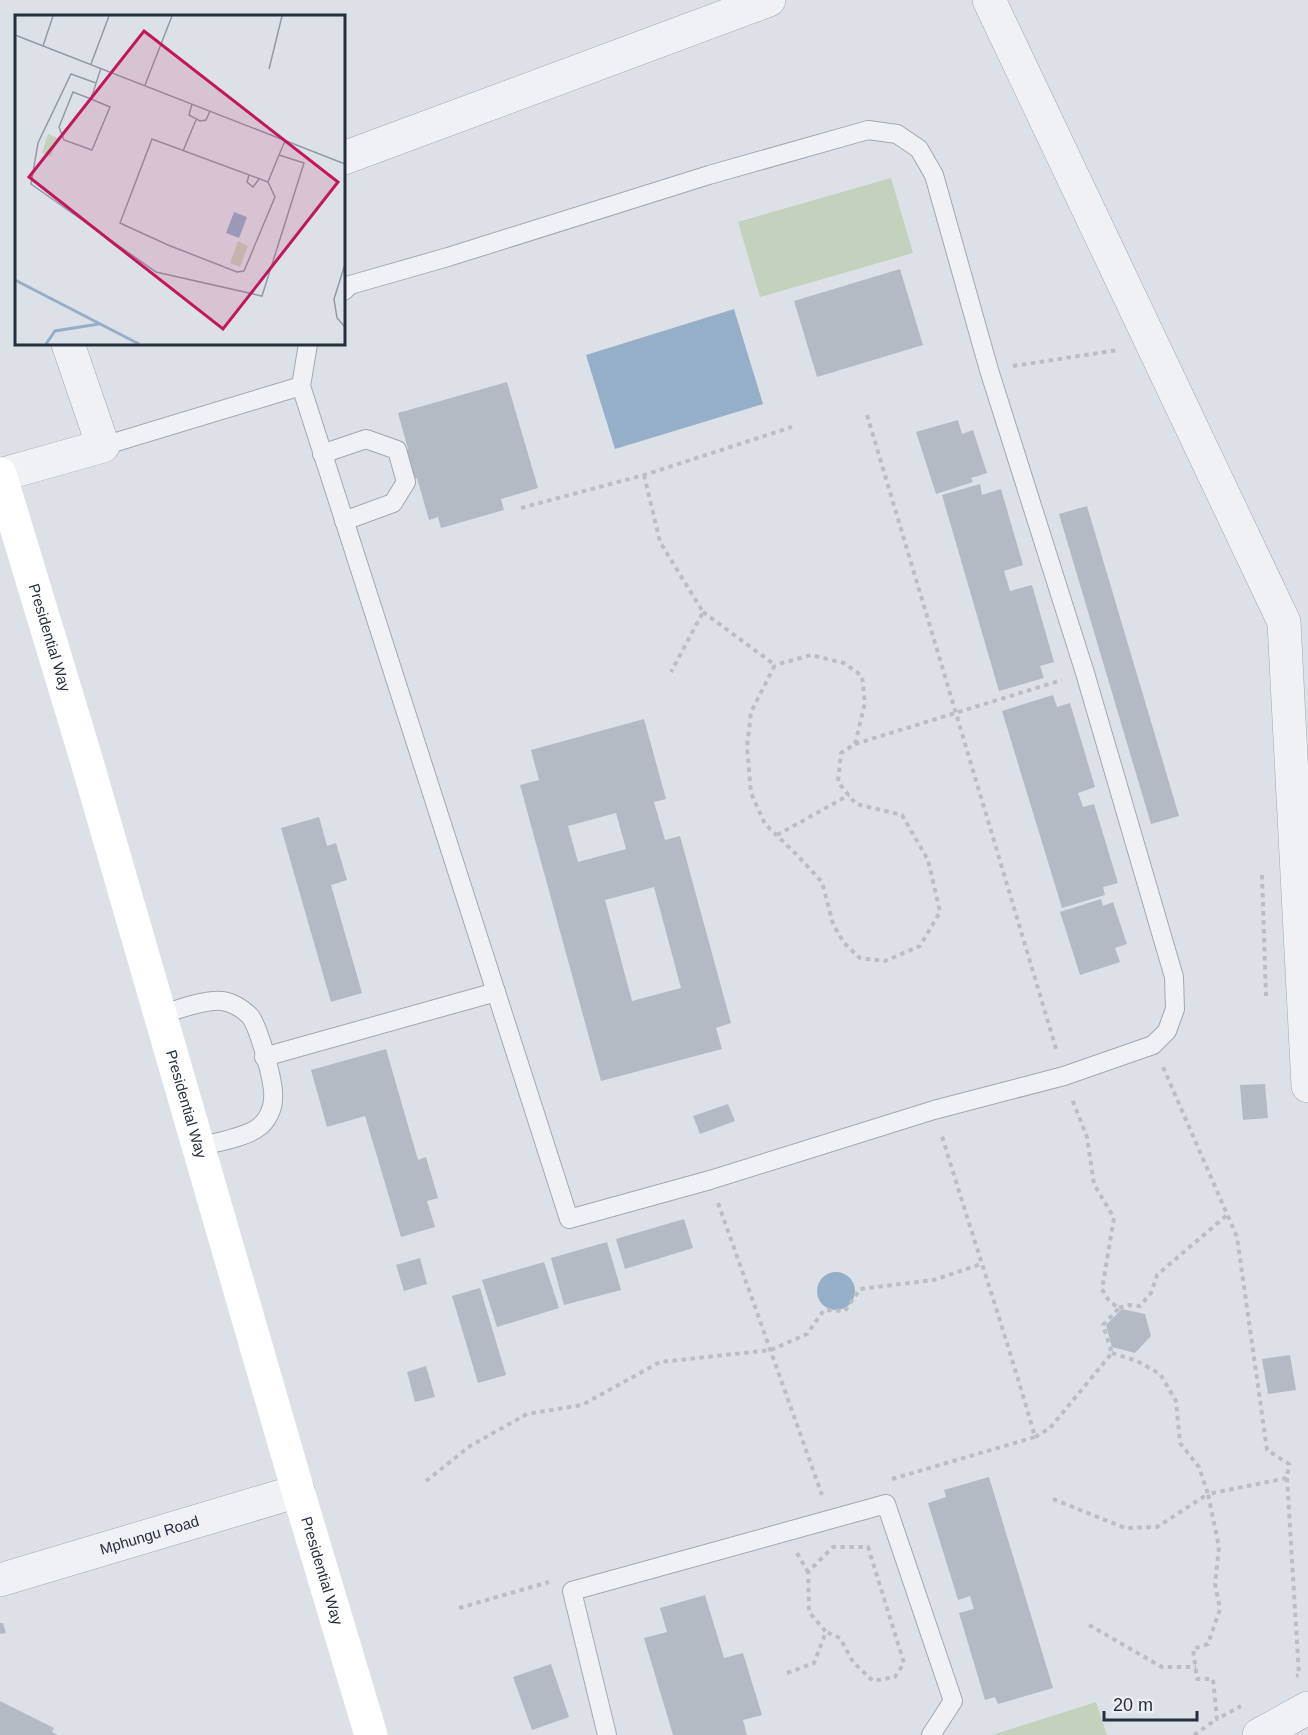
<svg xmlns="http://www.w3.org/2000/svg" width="1308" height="1735" viewBox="0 0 1308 1735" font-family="Arial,sans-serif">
  <rect width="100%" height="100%" fill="#dce1e7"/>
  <!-- green -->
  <g fill="#c3d1bd">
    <polygon points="891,178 913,253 760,297 738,222"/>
    <polygon points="1096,1702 1107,1735 992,1735"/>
  </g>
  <!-- water -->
  <g fill="#96afc8">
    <polygon points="734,309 763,404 615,449 586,355"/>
    <circle cx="836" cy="1291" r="19"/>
  </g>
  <!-- building -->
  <g fill="#b4bac3" fill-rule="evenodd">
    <polygon points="900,269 923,345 817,377 794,301"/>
    <polygon points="507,382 538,488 501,499 504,510 441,528 438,517 429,520 417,478 408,481 400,451 408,449 398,413"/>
    <polygon points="958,420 962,434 973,430 987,473 971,478 973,482 936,494 916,432"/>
    <polygon points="980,484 982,495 1001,489 1023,565 1004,571 1010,591 1032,585 1054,662 1040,666 1044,678 999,691 942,495"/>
    <polygon points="1087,506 1179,816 1151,824 1059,514"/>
    <polygon points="1053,695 1057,707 1070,703 1095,787 1078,793 1083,807 1094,804 1118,883 1103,887 1105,895 1062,908 1002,711"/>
    <path d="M644 719 666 799 654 802 665 840 680 836 731 1023 716 1028 722 1049 601 1081 520 785 539 780 531 750ZM616 813 626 849 578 862 568 826ZM654 887 681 988 632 1001 605 900Z"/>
    <polygon points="319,817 327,846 336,843 347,880 331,885 362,993 331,1002 281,828"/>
    <polygon points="1101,899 1103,906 1113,902 1127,944 1115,948 1120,962 1080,975 1060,912"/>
    <polygon points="386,1049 418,1160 426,1157 438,1198 427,1201 435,1227 401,1237 365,1116 327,1127 311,1070"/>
    <polygon points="1265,1084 1268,1118 1243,1120 1240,1085"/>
    <polygon points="728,1104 735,1121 700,1134 693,1116"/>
    <polygon points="684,1219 693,1248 625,1269 616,1239"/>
    <polygon points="607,1242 621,1290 564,1305 551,1258"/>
    <polygon points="420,1258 427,1284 404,1291 396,1265"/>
    <polygon points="544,1262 559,1308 497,1327 482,1280"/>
    <polygon points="480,1288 506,1375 478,1383 452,1296"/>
    <polygon points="1122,1309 1145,1314 1151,1336 1135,1353 1112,1347 1106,1325"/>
    <polygon points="1290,1355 1296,1390 1268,1394 1262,1359"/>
    <polygon points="426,1366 435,1397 415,1402 407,1372"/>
    <polygon points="989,1477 1053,1688 998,1704 995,1697 985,1700 959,1613 974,1609 970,1596 958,1600 928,1503 946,1497 944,1490"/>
    <polygon points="705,1595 724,1658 743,1653 762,1715 743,1720 747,1735 673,1735 644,1638 667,1632 660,1608"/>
    <polygon points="0,1623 3,1623 6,1633 0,1634"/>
    <polygon points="551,1664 569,1717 532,1730 513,1677"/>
    <polygon points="0,1701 54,1728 52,1732 58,1735 0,1735"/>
  </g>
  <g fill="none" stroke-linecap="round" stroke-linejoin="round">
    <defs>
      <g id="service">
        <polyline points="308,344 301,386 569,1219 710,1180 934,1110 1064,1076 1153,1045 1167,1031 1175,1009 1174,977 1085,673 989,370 934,175 919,149 897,134 868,130 709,175 448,257 350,285 344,291"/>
        <polyline points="103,446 301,386"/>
        <polyline points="322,454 366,439 397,450 406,482 393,503 344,521"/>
        <path d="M160 1015C177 1010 205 999 222 1001 232 1002 243 1009 250 1016 259 1028 275 1084 273 1099 273 1109 267 1121 259 1127 245 1138 215 1142 198 1147"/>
        <polyline points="264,1057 496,992"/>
        <polyline points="607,1735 572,1591 886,1504 953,1701 931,1735"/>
      </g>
      <g id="minor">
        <polyline points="989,0 1284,622 1308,1086"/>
        <polyline points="344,158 769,0"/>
        <polyline points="0,475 103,446 68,344"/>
        <path id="s1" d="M0 1580 298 1491"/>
        <polyline points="1259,1735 1308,1708"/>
      </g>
    </defs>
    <!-- service casing -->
    <use href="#service" stroke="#a2a8b1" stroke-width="20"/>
    <!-- minor casing -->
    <use href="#minor" stroke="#a2a8b1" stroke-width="34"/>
    <!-- path -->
    <g stroke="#bbbfc5" stroke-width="4" stroke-dasharray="4.5 4.5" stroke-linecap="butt">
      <polyline points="1013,366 1118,350"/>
      <polyline points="867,415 1057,1052"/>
      <polyline points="644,475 660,542 703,612 671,672"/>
      <polyline points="521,508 644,475 792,427"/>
      <polyline points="703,612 775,665 751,712 747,747 751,793 765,824 796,854 822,882 833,924 844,943 860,958 885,961 920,946 940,912 928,860 902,815 856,804 838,782 841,753 855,744 865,703 862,676 844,663 811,655 775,665"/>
      <polyline points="855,744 1062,680"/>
      <polyline points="777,835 849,795"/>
      <polyline points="1262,875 1266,996"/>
      <polyline points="718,1203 822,1495"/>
      <polyline points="1119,1308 1129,1305 1140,1306 1151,1293 1157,1275 1227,1215"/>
      <polyline points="1112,1353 1137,1361 1160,1374 1176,1401 1180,1443 1199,1467 1208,1494 1287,1478 1289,1464 1267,1450 1237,1237 1163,1067"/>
      <polyline points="1035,1437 1050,1428 1112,1353 1103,1325 1119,1308 1109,1301 1102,1289 1114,1218 1094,1184 1087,1137 1072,1099"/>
      <polyline points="1287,1478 1299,1675 1296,1676"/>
      <path d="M892 1479 1035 1437C1006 1335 972 1235 941 1133"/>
      <polyline points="426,1481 470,1446 527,1414 582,1405 660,1362 771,1350 807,1334 824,1310 845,1311 860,1289 934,1280 981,1264"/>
      <polyline points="1053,1499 1125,1528 1157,1527 1208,1494 1219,1547 1215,1584 1220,1609 1208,1644 1193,1649 1197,1679 1213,1679 1217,1719 1241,1706"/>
      <polyline points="797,1553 808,1572"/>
      <polyline points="459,1608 549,1582"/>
      <polyline points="1089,1625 1162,1667 1196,1667"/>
      <polyline points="787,1673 814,1663 826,1632 809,1612 808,1572 833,1547 868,1547 904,1663 895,1677 873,1681 853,1662 840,1638 826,1632"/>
      <polyline points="1194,1735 1217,1719"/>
    </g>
    <!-- service -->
    <use href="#service" stroke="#eff1f5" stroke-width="18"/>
    <!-- minor -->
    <use href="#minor" stroke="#eff1f5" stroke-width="33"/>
    <!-- secondary -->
    <path stroke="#fff" stroke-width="33" id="s2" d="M0 474 85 755 298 1491 371 1735"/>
  </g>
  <g text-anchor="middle" stroke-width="6" stroke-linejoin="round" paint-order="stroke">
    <!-- street labels -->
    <g font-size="15" fill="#262f3d" stroke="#ecf0f4">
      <text dy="5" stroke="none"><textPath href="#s2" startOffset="171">Presidential Way</textPath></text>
      <text dy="5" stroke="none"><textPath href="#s2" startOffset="657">Presidential Way</textPath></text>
      <text dy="5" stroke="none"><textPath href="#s1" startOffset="156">Mphungu Road</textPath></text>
      <text dy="5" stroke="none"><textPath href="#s2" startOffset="1143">Presidential Way</textPath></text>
    </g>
  </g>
  <!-- overview -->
  <g transform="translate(15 15)">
    <rect width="330" height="330" fill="#dce1e7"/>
    <path d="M33 119 43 123 36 141 27 138ZM223 226 233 231 225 252 215 248Z" fill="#c3d1bd"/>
    <path d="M219 197 232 202 224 223 211 218Z" fill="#96afc8"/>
    <path fill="none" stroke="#96afc8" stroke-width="3" d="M0 265 124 329M31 329 40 316 84 309"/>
    <path fill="none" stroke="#939aa3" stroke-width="1.5" d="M0 20 330 149M28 31 38 1M76 49 94 1M254 54 267 1M81 68 56 59 23 128 16 169 141 257 247 281 289 148 264 140 270 126M130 70 157 1M76 84 58 77 44 112 49 125 77 135 95 92 76 84 86 53M177 89 174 100 185 106 191 105 195 96M168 136 181 105M234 160 232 167 238 172 244 164M253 167 137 124 105 208 153 230 222 257 229 256 260 182 253 167 264 140M330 249 319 284 322 303 330 312"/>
    <path fill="#c2185b" fill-opacity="0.15" stroke="#c2185b" stroke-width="3" d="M129 16 323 167 208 314 14 162Z"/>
    <rect width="330" height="330" fill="none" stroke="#262f3d" stroke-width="3"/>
  </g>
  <!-- scale -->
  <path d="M1104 1711v9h93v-9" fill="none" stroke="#262f3d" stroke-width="3"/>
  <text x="1113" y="1711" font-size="18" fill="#262f3d" stroke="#ecf0f4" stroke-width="4.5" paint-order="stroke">20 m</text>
</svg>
